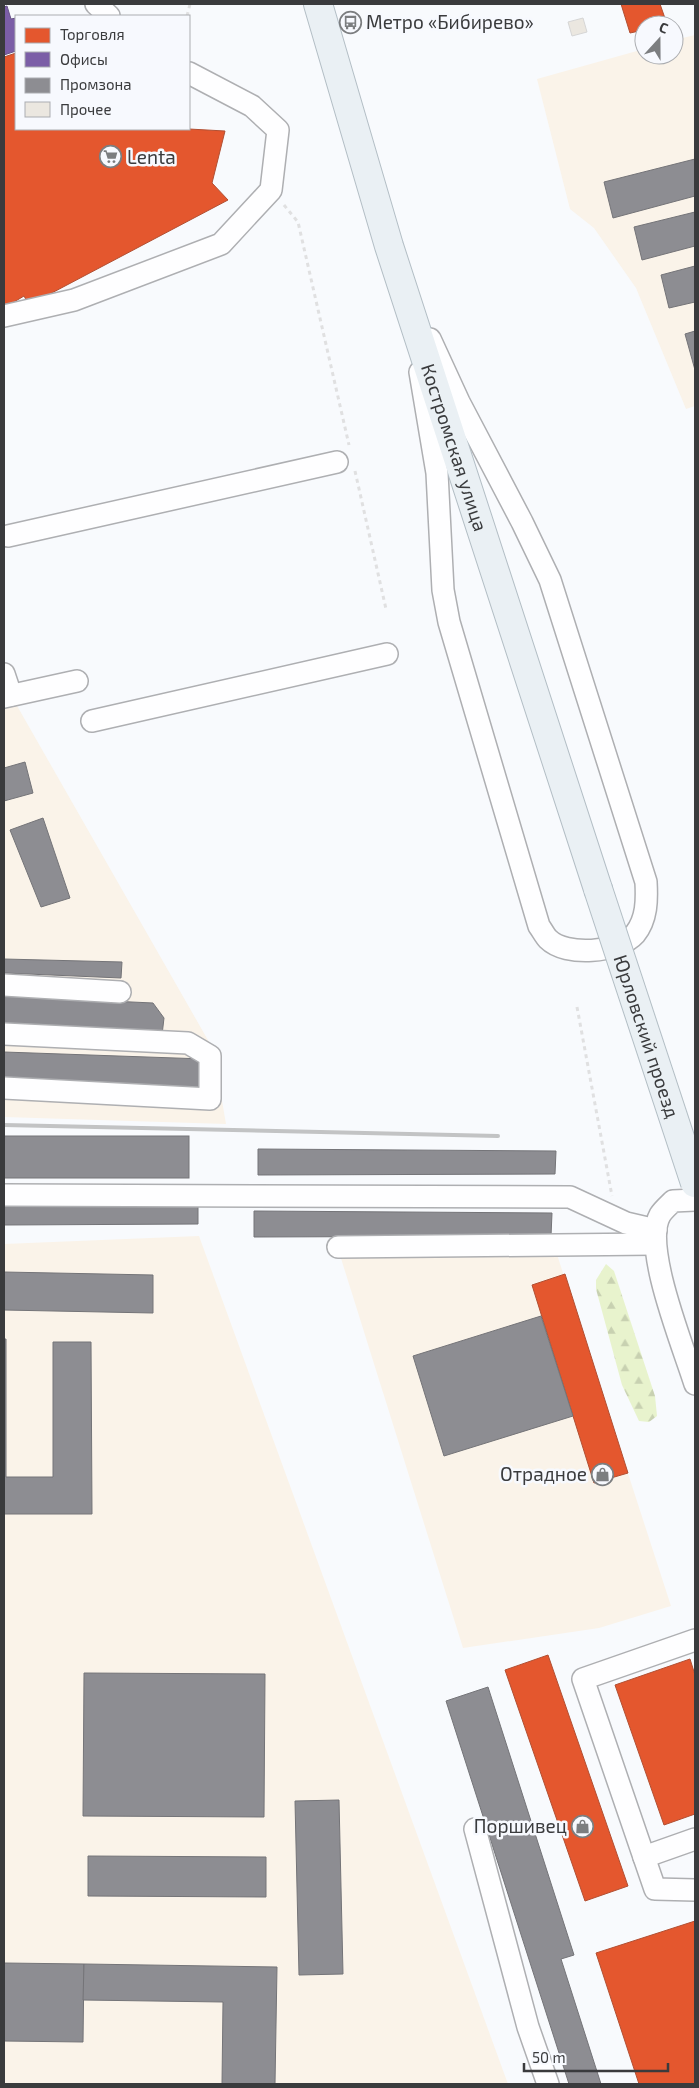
<svg xmlns="http://www.w3.org/2000/svg" width="699" height="2088" viewBox="0 0 699 2088" font-family="'Exo 2',sans-serif">
  <defs>
    <pattern id="forest-firs" width="22" height="20" patternUnits="userSpaceOnUse" patternTransform="scale(1.25)"><rect width="22" height="20" fill="#e8f3cd"/><path d="M5 1l3.5 6h-7zM16 11l3.5 6h-7z" fill="#c8d1b1"/></pattern>
  </defs>
  <rect width="100%" height="100%" fill="#f8fafd"/>
  <!-- industrial -->
  <g fill="#faf3e9">
    <polygon points="695,35 695,406 686,409 636,288 594,228 570,209 537,79 644,49 644,55 674,55 674,40"/>
    <polygon points="4,677 16,704 213,1049 226,1124 4,1117"/>
    <polygon points="199,1236 508,2084 4,2084 4,1244"/>
    <polygon points="334,1236 551,1236 671,1606 599,1628 463,1648"/>
  </g>
  <!-- forest -->
  <polygon fill="url(#forest-firs)" points="606,1264 614,1271 655,1396 657,1416 649,1422 639,1421 622,1385 596,1289 596,1280"/>
  <!-- shops -->
  <g fill="#e4572e" stroke="#b14f32">
    <polygon points="621,4 660,4 667,24 644,25 644,30 630,33"/>
    <polygon points="16,53 16,129 189,129 225,131 212,183 228,200 29,305 24,296 4,308 4,57"/>
    <polygon points="565,1274 628,1473 594,1483 532,1285"/>
    <polygon points="548,1655 628,1886 585,1901 505,1670"/>
    <polygon points="690,1659 695,1675 695,1814 664,1825 615,1685"/>
    <polygon points="695,1921 695,2084 639,2084 596,1953"/>
  </g>
  <!-- offices -->
  <polygon fill="#7b5ea7" stroke="#685487" points="7,6 11,19 16,18 16,51 4,55 4,7"/>
  <!-- industry -->
  <g fill="#8d8d92" stroke="#747478">
    <polygon points="695,159 695,196 613,218 604,182"/>
    <polygon points="695,212 695,246 642,260 634,227"/>
    <polygon points="695,266 695,302 669,308 661,275"/>
    <polygon points="695,331 695,370 685,334"/>
    <polygon points="25,762 33,793 4,801 4,768"/>
    <polygon points="43,818 70,898 41,907 10,830"/>
    <polygon points="4,959 122,962 121,978 4,973"/>
    <polygon points="4,996 153,1003 164,1018 162,1035 4,1028"/>
    <polygon points="4,1052 204,1059 199,1092 4,1084"/>
    <rect x="4" y="1136" width="185" height="42"/>
    <polygon points="258,1149 556,1151 555,1174 258,1175"/>
    <polygon points="198,1200 198,1224 4,1225 4,1201"/>
    <polygon points="254,1211 552,1213 551,1236 254,1237"/>
    <polygon points="4,1272 153,1275 153,1313 4,1310"/>
    <polygon points="541,1316 573,1416 444,1456 413,1356"/>
    <polygon points="4,1339 6,1339 6,1477 53,1477 53,1342 91,1342 92,1514 4,1514"/>
    <polygon points="84,1673 265,1674 264,1817 83,1816"/>
    <polygon points="488,1687 574,1955 561,1959 601,2084 569,2084 446,1701"/>
    <polygon points="339,1800 343,1974 299,1975 295,1801"/>
    <polygon points="88,1856 266,1857 266,1897 88,1896"/>
    <polygon points="4,1963 84,1964 83,2042 4,2041"/>
    <polygon points="84,1964 277,1967 275,2084 222,2084 223,2002 83,2000"/>
  </g>
  <!-- building -->
  <polygon fill="#ebe7e0" stroke="#d6d6d6" points="583,18 587,32 572,36 568,22"/>
  <g fill="none" stroke-linecap="round" stroke-linejoin="round">
    <defs>
      <g id="minor">
        <polyline points="96,4 109,16"/>
        <polyline points="4,316 74,300 221,244 271,190 278,130 252,106 189,73"/>
        <path d="M420 372 437 473 443 590 449 622 539 926C542 930 545 936 548 939 566 957 618 953 635 934 647 919 647 900 646 882L550 580 522 522 459 402 430 339"/>
        <polyline points="8,536 337,462"/>
        <polyline points="4,674 11,695"/>
        <polyline points="4,697 77,681"/>
        <polyline points="92,721 387,654"/>
        <polyline points="4,985 120,992"/>
        <polyline points="4,1034 188,1043 210,1056 210,1099 4,1088"/>
        <polyline points="4,1195 570,1197 626,1223 656,1230"/>
        <path d="M695 1200 673 1201C669 1205 663 1210 660 1215 642 1247 684 1348 695 1384"/>
        <polyline points="338,1247 655,1244"/>
        <polyline points="695,1640 583,1679 644,1857 695,1839"/>
        <polyline points="475,1829 528,2027 548,2084"/>
        <polyline points="644,1857 655,1889 695,1890"/>
      </g>
      <g id="major">
        <path id="s1" d="M318 4 389 246 598 889"/>
      </g>
    </defs>
    <!-- minor casing -->
    <use href="#minor" stroke="#aeafb2" stroke-width="24"/>
    <!-- major casing -->
    <use href="#major" stroke="#b3bec5" stroke-width="30"/>
    <!-- path -->
    <g stroke="#e0e0e1" stroke-width="3" stroke-dasharray="4 4" stroke-linecap="butt">
      <polyline points="187,16 190,4"/>
      <polyline points="284,205 298,222 349,445"/>
      <polyline points="355,471 386,609"/>
      <polyline points="577,1007 612,1196"/>
    </g>
    <!-- minor -->
    <use href="#minor" stroke="#fefeff" stroke-width="21"/>
    <!-- major -->
    <use href="#major" stroke="#eaf0f4" stroke-width="28"/>
    <!-- rail -->
    <polyline stroke="#c2c3c4" stroke-width="4" points="4,1125 498,1136"/>
    <defs>
      <g id="major-bridge">
        <path id="s2" d="M598 889 695 1183"/>
      </g>
    </defs>
    <!-- major-bridge casing -->
    <use href="#major-bridge" stroke="#b3bec5" stroke-width="30" stroke-linecap="butt"/>
    <!-- major-bridge -->
    <use href="#major-bridge" stroke="#eaf0f4" stroke-width="28"/>
  </g>
  <!-- icons -->
  <defs>
    <symbol id="bus-ring" viewBox="-11 -11 22 22"><circle r="9.5" fill="#f7f9fe" stroke="#7c7e80" stroke-width="1.5"/><path d="M-5-6H5V4H4V6H2V4H-2V6H-4V4H-5ZM-3.5-4V0h7V-4ZM-3.5 1.2v1.5H-2V1.2ZM2 1.2v1.5H3.5V1.2Z" fill="#7c7e80"/></symbol>
    <symbol id="supermarket-ring" viewBox="-11 -11 22 22"><circle r="9.5" fill="#f7f9fe" stroke="#7c7e80" stroke-width="1.5"/><path d="M-6-5.5h2.5l.6 2H6L4.5 2H-2.5L-4.4-4H-6ZM-1.5 3.2a1.3 1.3 0 1 0 .1 0ZM3 3.2a1.3 1.3 0 1 0 .1 0Z" fill="#7c7e80"/></symbol>
    <symbol id="shop-ring" viewBox="-11 -11 22 22"><circle r="9.5" fill="#f7f9fe" stroke="#7c7e80" stroke-width="1.5"/><path d="M-5-2.5h2.3a2.7 3.5 0 0 1 5.4 0H5L5.5 6h-11ZM-1.5-2.5h3a1.5 2.3 0 0 0-3 0Z" fill="#7c7e80"/></symbol>
  </defs>
  <g fill-rule="evenodd">
    <use href="#bus-ring" x="338" y="10" width="25" height="25"/>
    <use href="#supermarket-ring" x="98" y="144" width="25" height="25"/>
    <use href="#shop-ring" x="590" y="1462" width="25" height="25"/>
    <use href="#shop-ring" x="570" y="1814" width="25" height="25"/>
  </g>
  <g text-anchor="middle" stroke-width="5" stroke-linejoin="round" paint-order="stroke">
    <!-- poi labels -->
    <g font-size="19" fill="#3a3b3d" stroke="#f7f9fe" text-anchor="start">
      <text x="366" y="29">Метро «Бибирево»</text>
      <text x="127" y="164">Lenta</text>
      <text x="587" y="1481" text-anchor="end">Отрадное</text>
      <text x="567" y="1833" text-anchor="end">Поршивец</text>
    </g>
    <!-- street labels -->
    <g font-size="19" fill="#3a3b3d" stroke="#f7f9fe">
      <text dy="7" stroke="none"><textPath href="#s1" startOffset="464">Костромская улица</textPath></text>
      <text dy="7" stroke="none"><textPath href="#s2" startOffset="155">Юрловский проезд</textPath></text>
    </g>
  </g>
  <!-- border -->
  <rect width="699" height="2088" fill="none" stroke="#3a3b3d" stroke-width="10"/>
  <!-- legend -->
  <rect x="15" y="15" width="175" height="115" fill="#f7f9fe" stroke="#abadb1"/>
  <rect x="25" y="28" width="25" height="15" fill="#e4572e" stroke="#abadb1"/>
  <text x="60" y="40" font-size="15" fill="#3a3b3d">Торговля</text>
  <rect x="25" y="52" width="25" height="15" fill="#7b5ea7" stroke="#abadb1"/>
  <text x="60" y="65" font-size="15" fill="#3a3b3d">Офисы</text>
  <rect x="25" y="78" width="25" height="15" fill="#8d8d92" stroke="#abadb1"/>
  <text x="60" y="90" font-size="15" fill="#3a3b3d">Промзона</text>
  <rect x="25" y="102" width="25" height="15" fill="#ebe7e0" stroke="#abadb1"/>
  <text x="60" y="115" font-size="15" fill="#3a3b3d">Прочее</text>
  <!-- north arrow -->
  <g transform="translate(659 40) rotate(21)"><circle r="24" fill="#f7f9fe" stroke="#abadb1"/>
  <path d="M0-4L9 19L0 12L-9 19Z" fill="#7c7e80"/>
  <text y="-8" font-size="14" font-weight="bold" text-anchor="middle" fill="#3a3b3d">С</text>
  </g>
  <!-- scale -->
  <path d="M524 2063v8h144v-8" fill="none" stroke="#3a3b3d" stroke-width="2.5"/>
  <text x="532" y="2063" font-size="15" fill="#3a3b3d" stroke="#f7f9fe" stroke-width="4" paint-order="stroke">50 m</text>
</svg>
